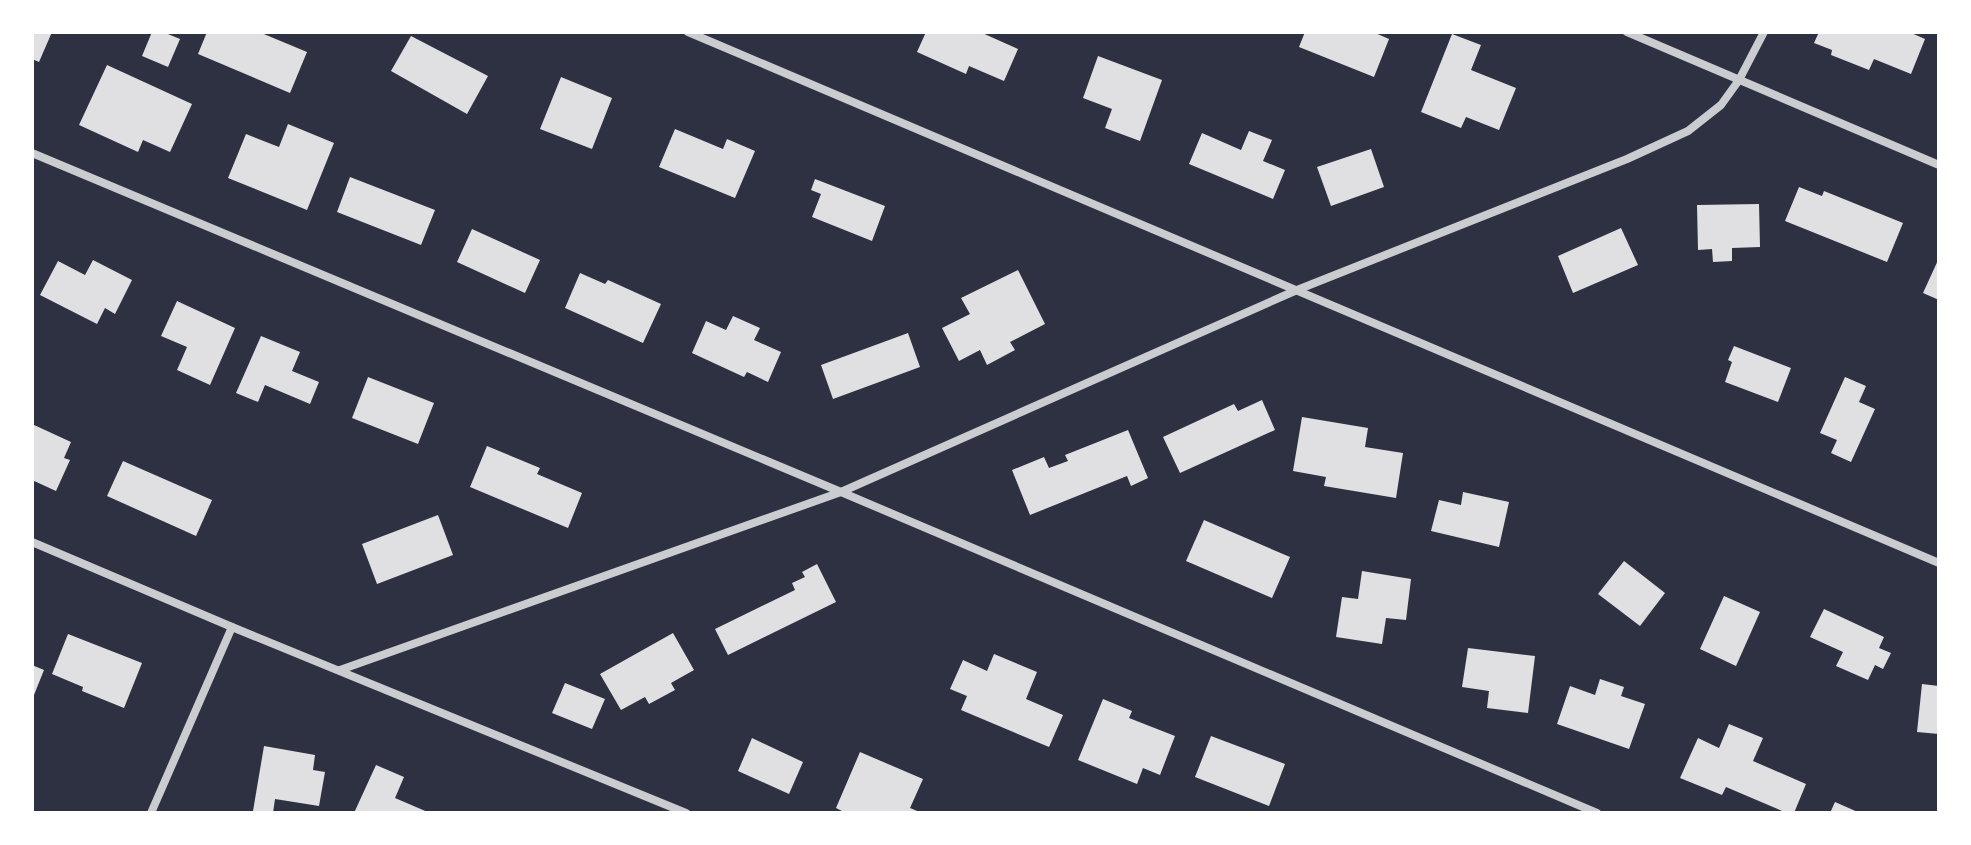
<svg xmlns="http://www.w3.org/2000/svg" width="1971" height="845" viewBox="0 0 1971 845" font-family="'Public Sans',sans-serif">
  <rect width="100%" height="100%" fill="#2d3142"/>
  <!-- building -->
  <g fill="#e0e0e3">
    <polygon points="32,32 52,32 39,62 32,59"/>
    <polygon points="152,32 163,32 180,39 168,67 142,56"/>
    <polygon points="207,32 259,32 307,52 290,93 198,54"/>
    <polygon points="926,32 980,32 1018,49 1004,81 969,66 966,74 917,52"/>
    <polygon points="1305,32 1373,32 1389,39 1374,77 1299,47"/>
    <polygon points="1819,32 1909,32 1925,39 1911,74 1874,59 1869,70 1831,55 1832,50 1814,43"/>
    <polygon points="1452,34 1481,45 1471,70 1516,88 1499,130 1466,117 1461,128 1421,112"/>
    <polygon points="411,36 488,76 467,114 391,71"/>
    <polygon points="1098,56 1162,80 1140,141 1105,128 1112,109 1083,98"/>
    <polygon points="107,65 192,104 170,152 143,140 138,152 79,125"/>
    <polygon points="561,77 612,98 592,149 540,129"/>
    <polygon points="288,124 334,143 307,210 228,178 246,134 279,147"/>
    <polygon points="675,129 723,149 727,139 755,151 735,198 659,167"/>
    <polygon points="1249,131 1272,140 1263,161 1285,170 1273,199 1189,164 1202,133 1241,150"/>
    <polygon points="1371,149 1384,187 1331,206 1317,167"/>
    <polygon points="350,177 435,210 421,245 337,212"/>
    <polygon points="815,179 885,206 872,241 812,217 821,194 811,190"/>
    <polygon points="1799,187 1822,196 1824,191 1903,223 1887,262 1785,221"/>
    <polygon points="1759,204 1760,247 1732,248 1732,261 1713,262 1712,249 1698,250 1697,205"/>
    <polygon points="1621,228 1638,265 1573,293 1558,256"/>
    <polygon points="472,229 540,260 525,293 457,262"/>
    <polygon points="1939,258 1939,300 1923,293"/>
    <polygon points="93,260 132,280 115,314 105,308 97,324 40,295 58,261 85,275"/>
    <polygon points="1018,270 1045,324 1010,342 1015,350 987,365 980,350 959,361 942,328 970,314 961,298"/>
    <polygon points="580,273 605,284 608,280 661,304 643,343 565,308"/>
    <polygon points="177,301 235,328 210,385 177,370 187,347 161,336"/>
    <polygon points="733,316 760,328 754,340 781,352 768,382 747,372 744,377 692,353 706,321 726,330"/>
    <polygon points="908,333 920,367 833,399 821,365"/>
    <polygon points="261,336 300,352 292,371 319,382 310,404 265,385 258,402 236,393"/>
    <polygon points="1734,346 1791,368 1778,402 1725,382 1732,362 1728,360"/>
    <polygon points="368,377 434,403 418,444 352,418"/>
    <polygon points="1845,377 1866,386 1859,402 1875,409 1851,462 1831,453 1837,440 1820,433"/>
    <polygon points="1262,400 1275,430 1180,473 1163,437 1234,404 1238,411"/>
    <polygon points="1302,417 1368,428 1365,447 1403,453 1396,498 1324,486 1326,477 1293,471"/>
    <polygon points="32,424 71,442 64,458 70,460 56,491 32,480"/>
    <polygon points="1128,430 1148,478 1131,486 1127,476 1030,515 1012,470 1044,457 1049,468 1068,461 1065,455"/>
    <polygon points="487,446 540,468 537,474 582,493 568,528 470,487"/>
    <polygon points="123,461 212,500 196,536 107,496"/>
    <polygon points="1463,492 1509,502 1499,547 1431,531 1439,500 1461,505"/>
    <polygon points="438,515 453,555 377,584 362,544"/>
    <polygon points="1204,520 1290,557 1272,598 1186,561"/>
    <polygon points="1624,561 1665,593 1640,626 1598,594"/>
    <polygon points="817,564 836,602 728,655 715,629 795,590 792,583 805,577 802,572"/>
    <polygon points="1362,571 1411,579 1406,620 1386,618 1382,644 1336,637 1342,597 1358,599"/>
    <polygon points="1724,596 1760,612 1736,666 1700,649"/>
    <polygon points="1824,609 1884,637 1879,648 1891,653 1883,669 1875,665 1868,680 1836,666 1843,652 1810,637"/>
    <polygon points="673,633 694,670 671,683 675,690 649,704 645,697 621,710 600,674"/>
    <polygon points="68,634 142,663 124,708 82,691 83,687 52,674"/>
    <polygon points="1468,648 1535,656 1528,713 1487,708 1489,691 1462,687"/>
    <polygon points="994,654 1037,672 1026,699 1063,715 1049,747 961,710 967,696 950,689 963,660 987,671"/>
    <polygon points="32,665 44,670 32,700"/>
    <polygon points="1600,679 1624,687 1621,696 1645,704 1629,749 1557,724 1570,686 1595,695"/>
    <polygon points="565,683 605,699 592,729 552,713"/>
    <polygon points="1922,684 1939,686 1939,734 1917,732"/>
    <polygon points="1103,699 1132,711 1129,718 1175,736 1160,775 1143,768 1137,784 1078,760"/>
    <polygon points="1729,724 1763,738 1753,761 1806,784 1794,813 1787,813 1726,787 1722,795 1680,778 1698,738 1719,748"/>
    <polygon points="1211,736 1285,764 1269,806 1195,777"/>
    <polygon points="752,738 803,762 789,794 738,771"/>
    <polygon points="264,746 315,755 313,770 325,772 319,806 275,799 273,813 253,811"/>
    <polygon points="860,752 923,779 910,808 922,813 846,813 836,808"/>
    <polygon points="376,765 404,777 395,798 430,813 354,813"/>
    <polygon points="1835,802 1860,813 1830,813"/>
  </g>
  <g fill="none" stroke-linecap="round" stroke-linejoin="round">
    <!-- minor -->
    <g stroke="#caccd0" stroke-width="8">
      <polyline points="688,32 1939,563"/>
      <polyline points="1627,32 1939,165"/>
      <polyline points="32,153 841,492 1597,813"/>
      <polyline points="32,542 232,627 686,813"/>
      <polyline points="340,670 841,492 1297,290 1627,159 1688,131 1721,105 1739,80 1764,32"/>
      <polyline points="151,813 232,627"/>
    </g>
  </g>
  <!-- border -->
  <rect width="1971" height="845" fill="none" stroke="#ffffff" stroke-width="68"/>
</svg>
